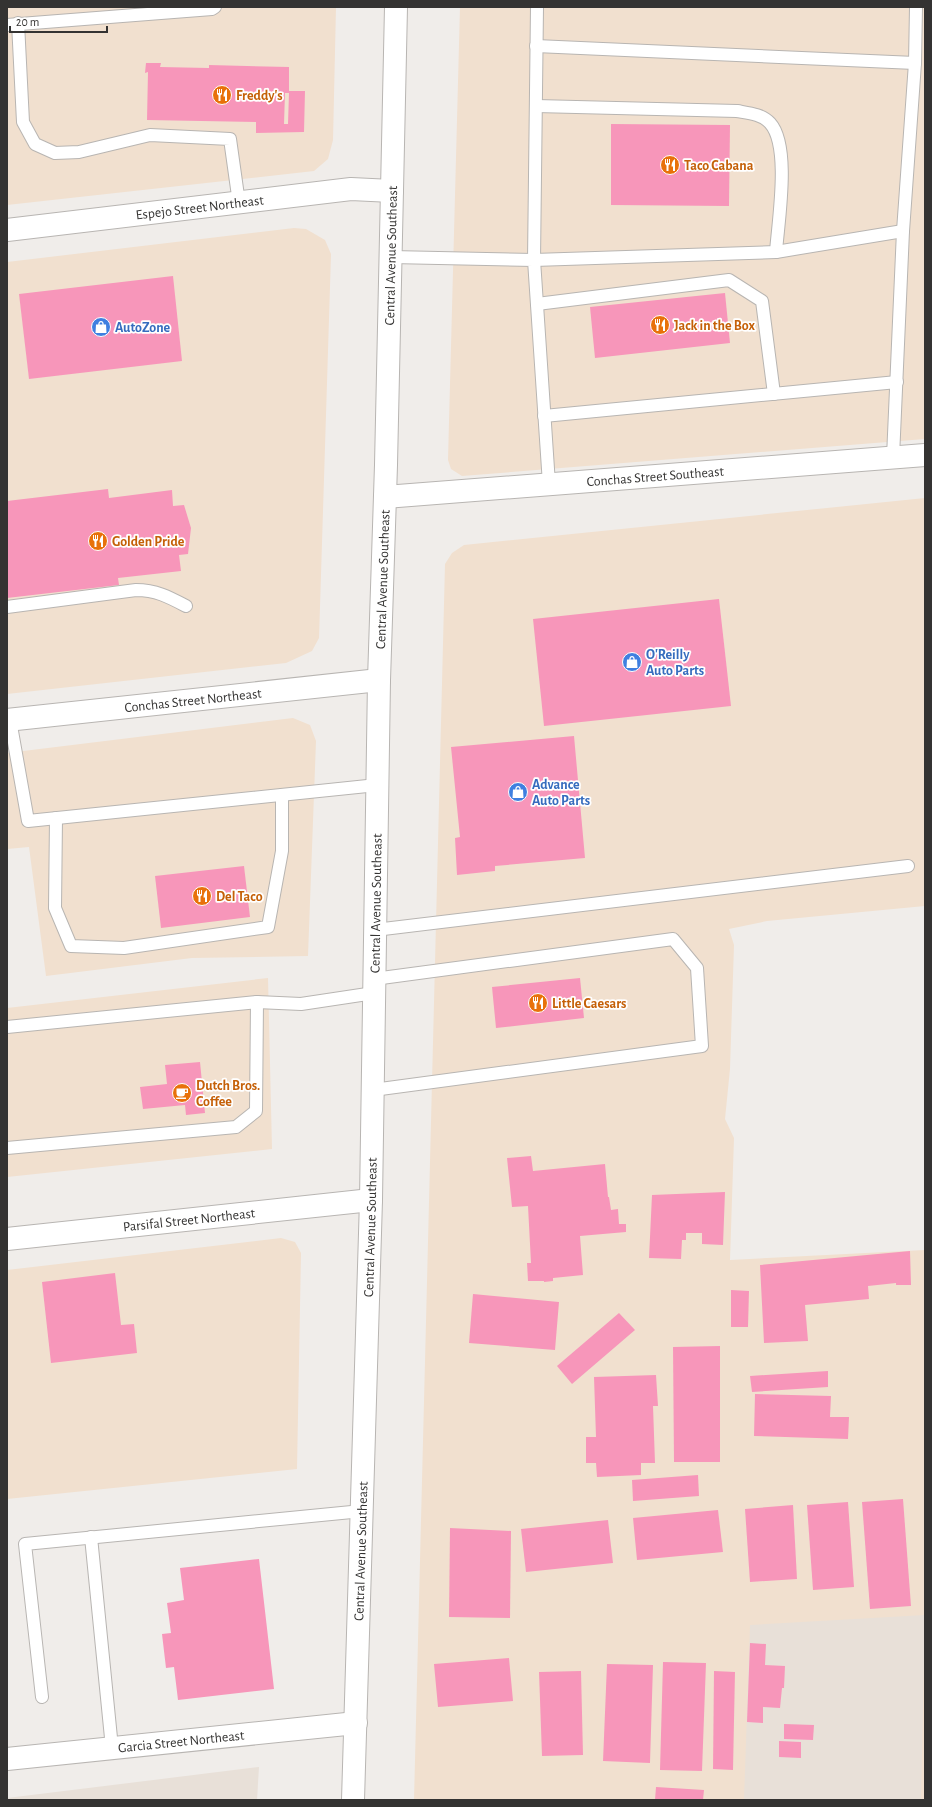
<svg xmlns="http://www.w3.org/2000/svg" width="932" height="1807" viewBox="0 0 932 1807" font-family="'Alegreya Sans',sans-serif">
  <rect width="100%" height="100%" fill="#f0edea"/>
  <!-- commercial -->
  <g fill="#f1e0cf">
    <polygon points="7,7 336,7 333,140 328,159 314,171 7,205"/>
    <polygon points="460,7 925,7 925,439 462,476 451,469 448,460"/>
    <polygon points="294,228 306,229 325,240 331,254 319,638 312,651 286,663 7,694 7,262"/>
    <polygon points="925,498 925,906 767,921 729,929 734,945 730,1069 725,1119 734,1138 730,1260 925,1250 925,1800 414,1800 445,564 452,553 464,545"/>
    <polygon points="293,718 310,725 316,741 308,956 192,958 46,976 29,847 7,849 7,753"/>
    <polygon points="268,978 272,1149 7,1177 7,1008"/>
    <polygon points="281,1238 295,1242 301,1253 297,1469 7,1499 7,1270"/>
  </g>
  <!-- built -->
  <g fill="#e8e0d8">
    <polygon points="925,1615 921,1800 744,1800 750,1625"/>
    <polygon points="259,1767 257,1800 7,1800 7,1798"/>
  </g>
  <!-- building -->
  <g fill="#f796ba" fill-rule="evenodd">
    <path d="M146 63H161L160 67 209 68V65L289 67V91H305L304 132 256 133V122L147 120 148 72 145 73ZM285 93H289L288 124H284Z"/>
    <polygon points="611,124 730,125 729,206 611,205"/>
    <polygon points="173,276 182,361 29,379 19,294"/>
    <polygon points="725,293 730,343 595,358 590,307"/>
    <polygon points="108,489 109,498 172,490 173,506 184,505 191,528 188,554 179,555 181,571 118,578 119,585 7,598 7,501"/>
    <polygon points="719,599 731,706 544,726 533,619"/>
    <polygon points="574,736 585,858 495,866 495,871 457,875 455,838 460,837 451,747"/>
    <polygon points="244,866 250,917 161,928 155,876"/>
    <polygon points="580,978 584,1018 496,1028 492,987"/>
    <polygon points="200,1062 205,1113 186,1115 185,1105 143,1109 140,1087 167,1084 165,1065"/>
    <polygon points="531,1156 533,1171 605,1164 608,1197 609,1197 611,1210 618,1209 619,1224 626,1224 626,1232 580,1236 583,1275 553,1278 553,1281 544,1282 544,1281 528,1281 527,1263 531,1263 528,1206 512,1207 507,1158"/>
    <polygon points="725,1192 723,1245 702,1244 702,1233 686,1233 686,1240 682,1240 681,1259 649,1258 652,1195"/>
    <polygon points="910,1251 911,1285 896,1285 896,1283 868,1286 869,1299 805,1305 808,1341 764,1343 760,1265"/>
    <polygon points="115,1273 121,1325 134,1324 137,1353 51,1363 42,1282"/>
    <polygon points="731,1290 749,1291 748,1327 731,1327"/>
    <polygon points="473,1294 559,1302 555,1350 469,1343"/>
    <polygon points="619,1313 635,1330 572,1384 557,1366"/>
    <polygon points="720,1346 720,1462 674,1462 673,1347"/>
    <polygon points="828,1371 828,1387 752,1392 750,1376"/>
    <polygon points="656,1375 658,1406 653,1406 655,1463 641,1463 641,1475 597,1477 596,1463 586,1463 586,1437 596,1437 594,1377"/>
    <polygon points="755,1394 831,1396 830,1417 849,1417 848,1439 754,1436"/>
    <polygon points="698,1475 699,1496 633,1501 632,1480"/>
    <polygon points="903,1499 911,1606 870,1609 862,1502"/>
    <polygon points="848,1502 854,1587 813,1590 807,1505"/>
    <polygon points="793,1505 797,1579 750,1582 745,1509"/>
    <polygon points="718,1510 723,1552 637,1560 633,1518"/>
    <polygon points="608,1520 613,1563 526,1572 521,1529"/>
    <polygon points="450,1528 511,1531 510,1618 449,1617"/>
    <polygon points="259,1559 274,1689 178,1700 174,1667 166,1668 162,1634 171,1633 167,1603 184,1600 180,1568"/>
    <polygon points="750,1643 766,1644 765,1665 785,1666 784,1688 782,1688 780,1708 763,1707 763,1723 747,1722"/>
    <polygon points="509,1658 513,1701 438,1707 434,1664"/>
    <polygon points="663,1662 706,1663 702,1771 660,1770"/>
    <polygon points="607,1664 653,1665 650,1763 603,1761"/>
    <polygon points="581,1671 583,1755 542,1756 539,1672"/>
    <polygon points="714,1671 735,1672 733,1770 713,1769"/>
    <polygon points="784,1724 814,1725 813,1740 784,1739"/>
    <polygon points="779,1741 801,1742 801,1758 779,1757"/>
    <polygon points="656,1787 704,1790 703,1800 655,1800"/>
  </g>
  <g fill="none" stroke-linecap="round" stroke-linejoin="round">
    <defs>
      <g id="service">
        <polyline points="537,7 534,260 776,252 903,231"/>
        <polyline points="18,23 23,122 35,144 55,153 79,152 150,135 230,139 239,203"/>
        <polyline points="7,25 212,9 215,7"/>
        <polyline points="536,46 915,63"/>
        <path d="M536 106 737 111C748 113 762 114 770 123 791 146 778 222 776 252"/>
        <polyline points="391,257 534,260 549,484"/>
        <polyline points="537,304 729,280 762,301 774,394"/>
        <polyline points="544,416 897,382"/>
        <polyline points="893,457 903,231 915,63 916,7"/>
        <path d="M7 607 136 590C156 590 169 597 186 606"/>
        <polyline points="10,720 28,821 377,785"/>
        <polyline points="56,818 55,908 71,946 124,948 268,927 282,851 282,795"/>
        <polyline points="375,930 908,866"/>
        <polyline points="7,1027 257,1002 301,1004 374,993"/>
        <polyline points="373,1090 702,1046 697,968 673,939 374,979"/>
        <polyline points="7,1148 236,1127 256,1111 257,1002"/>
        <polyline points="91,1537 112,1748"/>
        <polyline points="42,1697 25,1544 362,1511"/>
      </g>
      <g id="minor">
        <path id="s1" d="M7 230 351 189 392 191"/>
        <path id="s2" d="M385 497 925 455"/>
        <path id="s3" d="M7 720 379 680"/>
        <path id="s4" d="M7 1239 371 1200"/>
        <path id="s5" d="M7 1759 356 1723"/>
      </g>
      <g id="primary">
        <path id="s6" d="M353 1800 371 1200 379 680 386 465 396 7"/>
      </g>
    </defs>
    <!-- service casing -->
    <use href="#service" stroke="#b8b5b2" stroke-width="14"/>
    <!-- minor casing -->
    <use href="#minor" stroke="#b8b5b2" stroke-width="24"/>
    <!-- primary casing -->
    <use href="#primary" stroke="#b8b5b2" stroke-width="24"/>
    <!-- service -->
    <use href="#service" stroke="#fff" stroke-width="12"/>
    <!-- minor -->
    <use href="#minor" stroke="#fff" stroke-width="22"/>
    <!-- primary -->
    <use href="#primary" stroke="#fff" stroke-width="22"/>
  </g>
  <!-- icons -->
  <defs>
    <symbol id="restaurant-disc" viewBox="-11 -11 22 22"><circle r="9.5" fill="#e8710a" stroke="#fff"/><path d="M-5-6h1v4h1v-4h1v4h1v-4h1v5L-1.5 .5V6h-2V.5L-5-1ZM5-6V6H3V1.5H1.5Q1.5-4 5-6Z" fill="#fff"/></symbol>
    <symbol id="shop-disc" viewBox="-11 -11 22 22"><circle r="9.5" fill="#3f7fe0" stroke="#fff"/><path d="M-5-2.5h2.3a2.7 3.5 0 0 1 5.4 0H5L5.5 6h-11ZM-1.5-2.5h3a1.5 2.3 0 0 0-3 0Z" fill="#fff"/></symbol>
    <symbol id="cafe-disc" viewBox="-11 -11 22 22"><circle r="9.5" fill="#e8710a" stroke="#fff"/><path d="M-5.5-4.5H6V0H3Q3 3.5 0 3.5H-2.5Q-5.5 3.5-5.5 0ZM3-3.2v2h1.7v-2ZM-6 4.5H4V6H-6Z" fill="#fff"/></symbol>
  </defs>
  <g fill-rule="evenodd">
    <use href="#restaurant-disc" x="211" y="84" width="22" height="22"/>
    <use href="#restaurant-disc" x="659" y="154" width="22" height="22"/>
    <use href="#restaurant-disc" x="649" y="314" width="22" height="22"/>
    <use href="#shop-disc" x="90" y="316" width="22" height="22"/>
    <use href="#restaurant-disc" x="87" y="530" width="22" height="22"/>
    <use href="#shop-disc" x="621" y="651" width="22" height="22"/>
    <use href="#shop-disc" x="507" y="781" width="22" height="22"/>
    <use href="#restaurant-disc" x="191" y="885" width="22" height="22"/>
    <use href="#restaurant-disc" x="527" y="992" width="22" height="22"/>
    <use href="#cafe-disc" x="171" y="1082" width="22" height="22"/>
  </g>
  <g text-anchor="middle" stroke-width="3.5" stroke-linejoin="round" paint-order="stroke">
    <!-- food labels -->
    <g font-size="14" font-weight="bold" fill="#c56008" stroke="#fff" text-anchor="start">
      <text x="236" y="100">Freddy's</text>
      <text x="684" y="170">Taco Cabana</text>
      <text x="674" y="330">Jack in the Box</text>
      <text x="112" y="546">Golden Pride</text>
      <text x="216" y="901">Del Taco</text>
      <text x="552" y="1008">Little Caesars</text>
      <text x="196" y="1090">Dutch Bros.<tspan x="196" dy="16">Coffee</tspan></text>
    </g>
    <!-- street labels -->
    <g font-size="14" fill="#343332" stroke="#fff">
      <text dy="5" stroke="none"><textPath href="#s1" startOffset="194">Espejo Street Northeast</textPath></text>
      <text dy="5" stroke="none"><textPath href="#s6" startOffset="1545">Central Avenue Southeast</textPath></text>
      <text dy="5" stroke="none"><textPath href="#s2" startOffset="271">Conchas Street Southeast</textPath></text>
      <text dy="5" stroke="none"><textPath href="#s6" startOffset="1221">Central Avenue Southeast</textPath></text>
      <text dy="5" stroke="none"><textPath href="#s3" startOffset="187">Conchas Street Northeast</textPath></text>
      <text dy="5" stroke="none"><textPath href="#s6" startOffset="897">Central Avenue Southeast</textPath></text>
      <text dy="5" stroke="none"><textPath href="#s4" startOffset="183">Parsifal Street Northeast</textPath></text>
      <text dy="5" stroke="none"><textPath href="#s6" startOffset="573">Central Avenue Southeast</textPath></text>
      <text dy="5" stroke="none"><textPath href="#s6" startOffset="249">Central Avenue Southeast</textPath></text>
      <text dy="5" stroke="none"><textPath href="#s5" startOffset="175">Garcia Street Northeast</textPath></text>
    </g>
    <!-- shop labels -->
    <g font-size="14" font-weight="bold" fill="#366cbe" stroke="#fff" text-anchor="start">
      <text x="115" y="332">AutoZone</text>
      <text x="646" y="659">O'Reilly<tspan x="646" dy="16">Auto Parts</tspan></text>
      <text x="532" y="789">Advance<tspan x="532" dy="16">Auto Parts</tspan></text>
    </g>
  </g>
  <!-- border -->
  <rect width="932" height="1807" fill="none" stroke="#343332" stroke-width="16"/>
  <!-- scale -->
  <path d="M10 26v6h97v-6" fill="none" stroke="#343332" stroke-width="2"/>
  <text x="16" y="26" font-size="12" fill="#343332" stroke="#ffffff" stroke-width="3" paint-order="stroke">20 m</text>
</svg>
